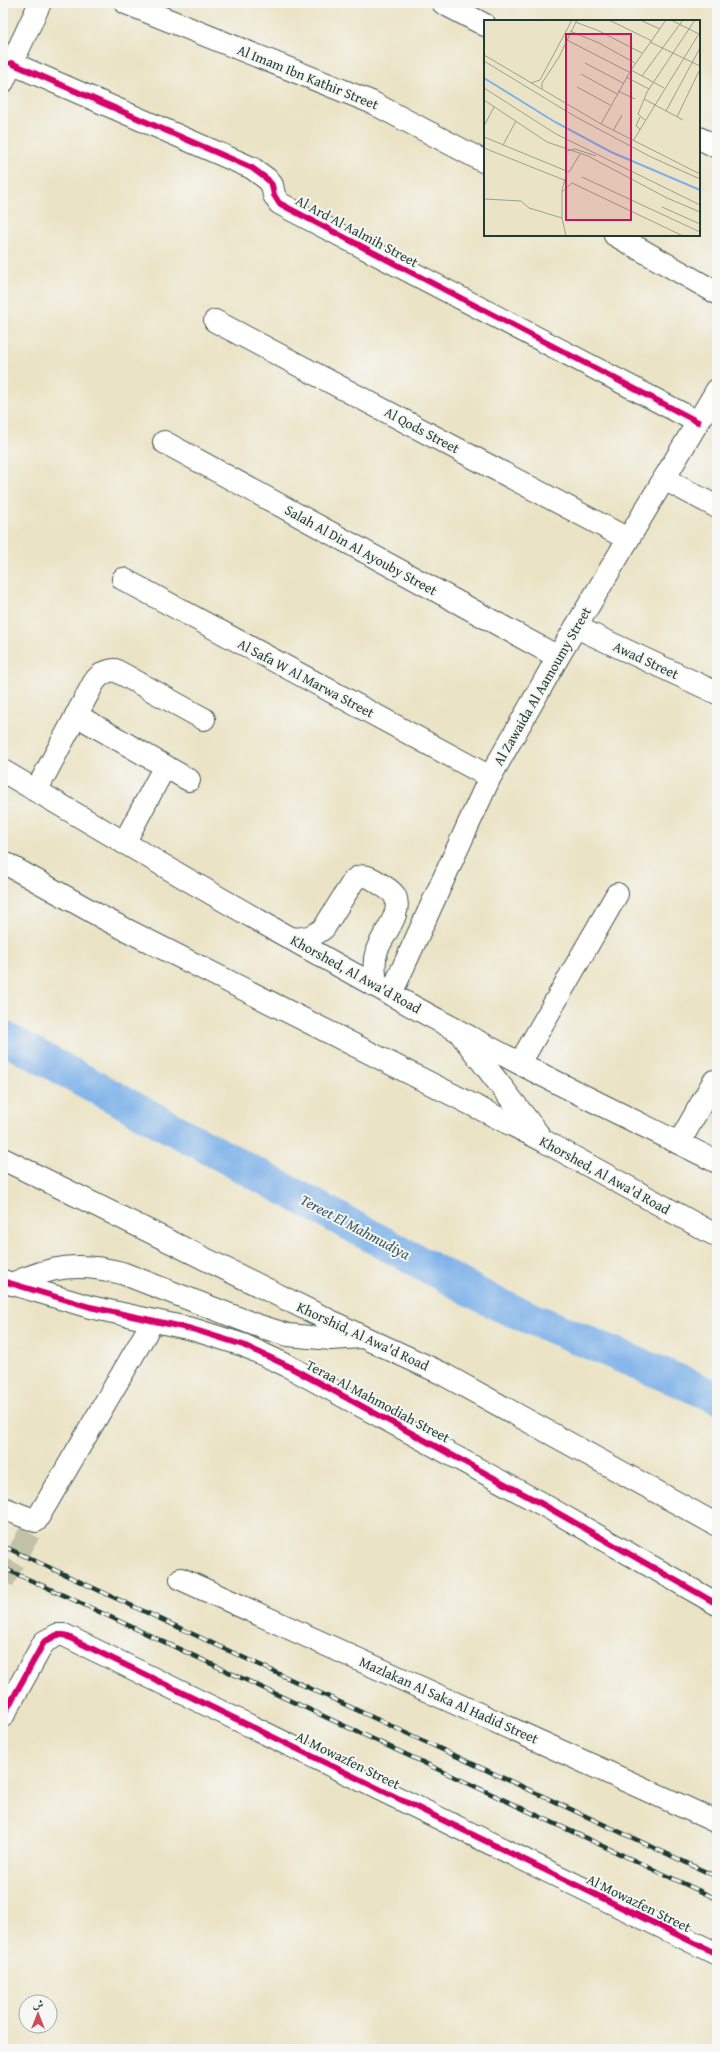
<svg xmlns="http://www.w3.org/2000/svg" width="720" height="2052" viewBox="0 0 720 2052" font-family="'Gentium Book Plus',Amiri,serif">
  <rect width="100%" height="100%" fill="#f6f6f2"/>
  <filter id="ink" filterUnits="userSpaceOnUse"><feTurbulence type="fractalNoise" baseFrequency=".025" numOctaves="2"/><feDisplacementMap in="SourceGraphic" scale="8" xChannelSelector="R" yChannelSelector="G"/><feConvolveMatrix kernelMatrix="1 2 1 2 8 2 1 2 1" color-interpolation-filters="sRGB"/></filter>
  <filter id="wash" filterUnits="userSpaceOnUse"><feTurbulence type="fractalNoise" baseFrequency=".012" numOctaves="4" result="noise"/><feDisplacementMap in="SourceGraphic" scale="16" xChannelSelector="R" yChannelSelector="G"/><feGaussianBlur stdDeviation="0.9" result="paint"/><feColorMatrix in="noise" values="0 0 0 0 0 0 0 0 0 0 0 0 0 0 0 0 0 1.4 0 .05"/><feComposite in="paint" operator="in"/></filter>
  <g filter="url(#wash)">
    <rect width="100%" height="100%" fill="#ebe3c5"/>
    <g fill="none" stroke-linecap="round" stroke-linejoin="round">
      <!-- canal -->
      <polyline stroke="#7cb0e9" stroke-width="33" points="3,1037 495,1303 717,1397"/>
    </g>
  </g>
  <g filter="url(#ink)">
    <g fill="none" stroke-linecap="round" stroke-linejoin="round">
      <!-- minor-tunnel -->
      <polyline stroke="#c2c2a8" stroke-width="22" stroke-dasharray="22 11" stroke-linecap="butt" points="3,1581 36,1521"/>
      <defs>
        <g id="minor">
          <polyline points="126,3 371,102 485,162"/>
          <polyline points="443,3 485,25"/>
          <polyline points="11,63 252,168 267,179 272,185 274,195 279,203 290,209 698,422"/>
          <polyline points="3,82 40,3"/>
          <polyline points="699,138 717,147"/>
          <polyline points="615,235 717,293"/>
          <polyline points="215,321 628,539"/>
          <polyline points="164,442 558,657"/>
          <polyline points="664,479 717,507"/>
          <polyline points="123,579 490,777"/>
          <polyline points="576,627 717,693"/>
          <polyline points="76,715 189,780"/>
          <path d="M36 791 93 684C98 675 105 671 115 670L204 719"/>
          <polyline points="124,843 165,766"/>
          <path d="M292 938C305 940 314 936 324 928L354 880C362 874 368 876 376 881 382 886 391 889 395 896 403 913 383 934 377 950 373 962 374 974 377 986"/>
          <polyline points="391,994 490,777 558,657 717,390"/>
          <polyline points="520,1063 617,894"/>
          <polyline points="679,1143 714,1081"/>
          <polyline points="3,1281 90,1307 192,1329 243,1345 286,1365 542,1504 717,1604"/>
          <polyline points="3,1508 36,1521 153,1321"/>
          <polyline points="181,1579 717,1822"/>
          <polyline points="3,1716 44,1642 57,1635 64,1635 717,1954"/>
        </g>
        <g id="major">
          <path d="M3 771C173 872 344 972 519 1063 584 1097 651 1129 717 1162"/>
          <polyline points="3,862 107,920 544,1141 717,1236"/>
          <polyline points="462,1036 539,1135"/>
          <polyline points="3,1159 363,1337 441,1373 717,1525"/>
          <path d="M12 1284C51 1266 80 1262 122 1273L256 1325 288 1335 331 1339 361 1337"/>
        </g>
      </defs>
      <!-- minor casing -->
      <use href="#minor" stroke="#3e564a" stroke-width="24"/>
      <!-- major casing -->
      <use href="#major" stroke="#3e564a" stroke-width="24"/>
      <!-- minor -->
      <use href="#minor" stroke="#fff" stroke-width="22"/>
      <!-- major -->
      <use href="#major" stroke="#fff" stroke-width="22"/>
      <defs>
        <g id="rail">
          <polyline points="3,1546 717,1877"/>
          <polyline points="3,1568 48,1588 717,1899"/>
        </g>
      </defs>
      <!-- rail casing -->
      <use href="#rail" stroke="#1f3d34" stroke-width="4.5"/>
      <!-- rail -->
      <use href="#rail" stroke="#f6f6f2" stroke-width="3" stroke-dasharray="9" stroke-linecap="butt"/>
      <defs>
        <g id="cycleway">
          <polyline points="11,63 252,168 267,179 272,185 274,195 279,203 290,209 698,422"/>
          <polyline points="3,1281 90,1307 192,1329 243,1345 286,1365 542,1504 717,1604"/>
          <polyline points="3,1716 44,1642 57,1635 64,1635 717,1954"/>
        </g>
      </defs>
      <!-- cycleway casing -->
      <use href="#cycleway" stroke="#f6f6f2" stroke-width="8"/>
      <!-- cycleway -->
      <use href="#cycleway" stroke="#d6006c" stroke-width="6"/>
    </g>
  </g>
  <g text-anchor="middle" stroke-width="4" stroke-linejoin="round" paint-order="stroke">
    <!-- street labels -->
    <g font-size="14" fill="#1f3d34" stroke="#f6f6f2">
      <text transform="translate(308 77) rotate(22)" y="5">Al Imam Ibn Kathir Street</text>
      <text transform="translate(357 231) rotate(28)" y="5">Al Ard Al Aalmih Street</text>
      <text transform="translate(422 430) rotate(28)" y="5">Al Qods Street</text>
      <text transform="translate(361 550) rotate(29)" y="5">Salah Al Din Al Ayouby Street</text>
      <text transform="translate(646 660) rotate(25)" y="5">Awad Street</text>
      <text transform="translate(306 678) rotate(28)" y="5">Al Safa W Al Marwa Street</text>
      <text transform="translate(542 686) rotate(-60)" y="5">Al Zawaida Al Aamoumy Street</text>
      <text transform="translate(356 974) rotate(29)" y="5">Khorshed, Al Awa'd Road</text>
      <text transform="translate(605 1175) rotate(29)" y="5">Khorshed, Al Awa'd Road</text>
      <text transform="translate(363 1336) rotate(25)" y="5">Khorshid, Al Awa'd Road</text>
      <text transform="translate(378 1401) rotate(28)" y="5">Teraa Al Mahmodiah Street</text>
      <text transform="translate(449 1700) rotate(24)" y="5">Mazlakan Al Saka Al Hadid Street</text>
      <text transform="translate(348 1760) rotate(26)" y="5">Al Mowazfen Street</text>
      <text transform="translate(639 1903) rotate(26)" y="5">Al Mowazfen Street</text>
    </g>
    <!-- water labels -->
    <g font-size="15" font-style="italic" fill="#365a61" stroke="#f6f6f2">
      <text transform="translate(355 1227) rotate(28)" y="5">Tereet El Mahmudiya</text>
    </g>
  </g>
  <!-- overview -->
  <g transform="translate(484 20)">
    <rect width="216" height="216" fill="#ebe3c5"/>
    <path fill="none" stroke="#7cb0e9" stroke-width="2" d="M0 58 71 102 127 132 216 170"/>
    <path fill="none" stroke="#99a18b" stroke-width="1" d="M125 0 168 21M156 0 176 9M187 0 215 14M91 2 113 10 158 33M86 11 115 23 151 43M83 20 145 52M166 22 216 46M0 35 117 104 216 154M0 41 92 97 167 137 216 159M101 43 139 63M147 50 180 68M97 54 133 74M158 56 199 0M142 57 165 69M47 63 56 60 88 0M93 67 126 85M0 68 72 114 216 185M58 69V63L75 37 93 0M134 71 151 79M160 79 199 100M0 80 63 122 104 136 183 178 216 192M182 91 216 28M193 97 216 49M161 100 154 94 163 72 211 0M117 104 147 50 182 0M0 106 10 87M156 109 152 106 156 97M129 111 138 95M0 117 85 152 96 134M149 121 216 12M19 125 32 101M0 128 80 160M83 131 91 129 112 136M98 157 216 212M81 159 78 170V198L82 216M78 172 88 163 199 216M0 179 37 181 45 188 78 198M178 187 216 204"/>
    <path fill="#c2185b" fill-opacity="0.15" stroke="#c2185b" stroke-width="2" d="M82 14H147V200H82Z"/>
    <rect width="216" height="216" fill="none" stroke="#1f3d34" stroke-width="2"/>
  </g>
  <!-- margin -->
  <rect width="720" height="2052" fill="none" stroke="#f6f6f2" stroke-width="16"/>
  <!-- north arrow -->
  <g transform="translate(38 2014)"><circle r="19" fill="#f6f6f2" stroke="#a0aca6"/>
  <path d="M0-3L7 15L0 10L-7 15Z" fill="#d1495b"/>
  <text y="-6" font-size="11" font-weight="bold" text-anchor="middle" fill="#1f3d34">ش</text>
  </g>
</svg>
